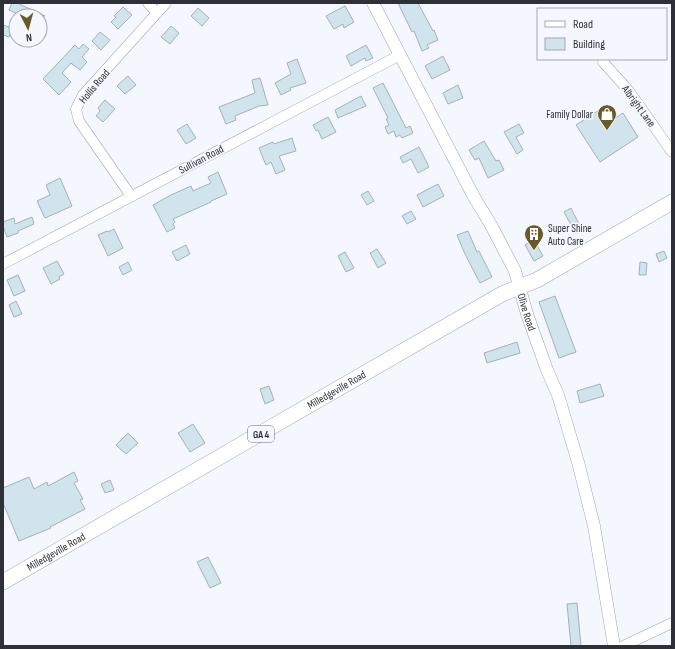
<svg xmlns="http://www.w3.org/2000/svg" width="675" height="649" viewBox="0 0 675 649" font-family="'Sofia Sans Condensed',sans-serif">
  <rect width="100%" height="100%" fill="#f4f7fd"/>
  <!-- building -->
  <g fill="#d1e3ec" stroke="#a1b2ba">
    <polygon points="12,3 17,3 45,16 22,16 9,10"/>
    <polygon points="398,3 418,3 433,31 434,30 438,40 427,45 429,48 422,51 414,31 412,32"/>
    <polygon points="345,6 354,22 344,28 343,24 334,29 326,16"/>
    <polygon points="123,7 132,15 118,29 111,22 116,17 114,16"/>
    <polygon points="198,8 209,18 202,26 191,16"/>
    <polygon points="3,25 12,28 9,37 3,35"/>
    <polygon points="171,26 179,33 170,44 161,37"/>
    <polygon points="100,32 110,40 101,50 92,41"/>
    <polygon points="83,44 89,49 82,57 87,62 80,70 71,63 62,73 71,82 59,95 43,79 75,45 79,49"/>
    <polygon points="366,45 373,58 366,61 365,58 351,66 346,56"/>
    <polygon points="443,56 450,70 432,79 425,66"/>
    <polygon points="297,59 306,83 290,88 291,90 281,95 275,83 291,74 287,63"/>
    <polygon points="128,76 136,85 125,94 117,86"/>
    <polygon points="260,78 268,105 259,106 235,116 236,120 226,124 219,107 255,93 252,80"/>
    <polygon points="383,83 406,128 410,126 413,133 402,138 400,135 396,137 394,131 388,134 385,127 389,125 386,119 388,118 373,88"/>
    <polygon points="458,85 463,98 448,104 443,93"/>
    <polygon points="361,96 366,106 338,118 335,110"/>
    <polygon points="105,100 115,109 103,122 96,116 100,111 98,108"/>
    <polygon points="604,107 612,120 623,113 638,137 600,162 576,125"/>
    <polygon points="328,117 336,132 322,139 318,130 316,131 313,125"/>
    <polygon points="187,124 196,138 186,144 177,130"/>
    <polygon points="519,124 524,133 516,137 523,150 517,154 504,132"/>
    <polygon points="292,138 296,151 279,156 285,170 276,174 271,162 266,165 259,148 273,142 274,144"/>
    <polygon points="484,141 496,161 499,160 504,170 488,178 479,158 475,160 469,150"/>
    <polygon points="419,147 429,167 418,173 411,159 403,163 400,157"/>
    <polygon points="218,172 227,194 211,201 211,202 173,219 175,222 173,224 175,228 167,232 153,205 171,195 191,186 193,191 211,183 208,177"/>
    <polygon points="60,178 72,206 45,218 37,201 50,195 46,185"/>
    <polygon points="438,184 444,196 423,207 417,195"/>
    <polygon points="368,191 374,201 367,205 361,195"/>
    <polygon points="571,208 582,230 576,234 564,212"/>
    <polygon points="411,211 416,219 407,224 402,216"/>
    <polygon points="32,217 34,224 18,231 18,233 7,237 3,226 3,222 14,218 15,224"/>
    <polygon points="114,229 123,248 108,256 98,235 107,231 108,232"/>
    <polygon points="468,231 477,252 479,251 492,277 480,283 465,254 457,235"/>
    <polygon points="534,240 543,256 534,261 525,245"/>
    <polygon points="186,245 190,254 177,261 172,252"/>
    <polygon points="377,249 386,263 378,268 370,253"/>
    <polygon points="664,251 667,258 659,262 656,254"/>
    <polygon points="345,252 354,268 346,272 338,256"/>
    <polygon points="57,261 64,274 59,277 60,279 51,284 43,268"/>
    <polygon points="128,262 132,270 123,275 119,267"/>
    <polygon points="640,262 647,263 646,275 639,275"/>
    <polygon points="18,275 25,291 14,296 7,280"/>
    <polygon points="555,296 576,352 559,358 539,302"/>
    <polygon points="16,301 22,314 14,317 9,305"/>
    <polygon points="517,342 520,353 487,363 484,353"/>
    <polygon points="600,384 604,396 580,403 577,391"/>
    <polygon points="269,386 274,400 265,404 260,389"/>
    <polygon points="193,424 205,443 190,452 178,433"/>
    <polygon points="128,433 138,443 126,454 116,445"/>
    <polygon points="74,472 78,481 74,483 83,499 80,500 85,509 50,527 51,528 19,541 3,503 3,488 29,477 34,489 47,482 48,486"/>
    <polygon points="110,480 114,490 105,493 101,484"/>
    <polygon points="208,557 221,583 210,588 197,562"/>
    <polygon points="577,603 581,646 571,646 567,604"/>
  </g>
  <g fill="none" stroke-linecap="round" stroke-linejoin="round">
    <defs>
      <g id="minor">
        <polyline points="148,3 157,13"/>
        <polyline points="603,62 629,91 672,152"/>
        <polyline points="131,196 79,121 76,109 83,95 166,3"/>
        <polyline points="3,264 400,55"/>
        <polyline points="623,646 672,623"/>
      </g>
      <g id="tertiary">
        <path id="s1" d="M373 3 474 197 491 225 515 271 527 314 547 370 558 395 578 462 594 526 614 646"/>
      </g>
      <g id="primary">
        <path id="s2" d="M3 582 502 294 537 280 672 202"/>
      </g>
    </defs>
    <!-- minor casing -->
    <use href="#minor" stroke="#9ea5b4" stroke-width="11"/>
    <!-- tertiary casing -->
    <use href="#tertiary" stroke="#9ea5b4" stroke-width="13"/>
    <!-- primary casing -->
    <use href="#primary" stroke="#9ea5b4" stroke-width="16"/>
    <!-- minor -->
    <use href="#minor" stroke="#fff" stroke-width="10"/>
    <!-- tertiary -->
    <use href="#tertiary" stroke="#fff" stroke-width="12"/>
    <!-- primary -->
    <use href="#primary" stroke="#fff" stroke-width="15"/>
  </g>
  <!-- icons -->
  <defs>
    <symbol id="shop-pin" viewBox="-11 -11 22 30"><path d="M0 17L-7.5 6A9.5 9.5 0 1 1 7.5 6Z" fill="#6a5a28" stroke="#f4f7fd"/><path d="M-5-2.5h2.3a2.7 3.5 0 0 1 5.4 0H5L5.5 6h-11ZM-1.5-2.5h3a1.5 2.3 0 0 0-3 0Z" fill="#fff"/></symbol>
    <symbol id="building-pin" viewBox="-11 -11 22 30"><path d="M0 17L-7.5 6A9.5 9.5 0 1 1 7.5 6Z" fill="#6a5a28" stroke="#f4f7fd"/><path d="M-4-6H4V6H1V3H-1V6H-4ZM-2.5-4.3h1.7v1.8h-1.7ZM.8-4.3h1.7v1.8H.8ZM-2.5-1h1.7V.8h-1.7ZM.8-1h1.7V.8H.8Z" fill="#fff"/></symbol>
  </defs>
  <g fill-rule="evenodd">
    <use href="#shop-pin" x="596" y="103" width="22" height="30"/>
    <use href="#building-pin" x="523" y="223" width="22" height="30"/>
  </g>
  <g text-anchor="middle" stroke-width="3.5" stroke-linejoin="round" paint-order="stroke">
    <!-- shield labels -->
    <rect fill="#f4f7fd" stroke="#696c72" stroke-width="1" x="248" y="426" width="26" height="16" rx="3"/>
    <g font-size="10" font-weight="bold" fill="#2d3036">
      <text x="261" y="438">GA 4</text>
    </g>
    <!-- street labels -->
    <g font-size="11" fill="#2d3036" stroke="#f4f7fd">
      <text transform="translate(94 86) rotate(-50)" y="4">Hollis Road</text>
      <text transform="translate(639 106) rotate(54)" y="4">Albright Lane</text>
      <text transform="translate(201 159) rotate(-28)" y="4">Sullivan Road</text>
      <text dy="4" stroke="none"><textPath href="#s1" startOffset="346">Olive Road</textPath></text>
      <text dy="4" stroke="none"><textPath href="#s2" startOffset="385">Milledgeville Road</textPath></text>
      <text dy="4" stroke="none"><textPath href="#s2" startOffset="61">Milledgeville Road</textPath></text>
    </g>
    <!-- poi labels -->
    <g font-size="11" fill="#2d3036" stroke="#f4f7fd" text-anchor="end">
      <text x="593" y="118">Family Dollar</text>
      <text x="548" y="232" text-anchor="start">Super Shine<tspan x="548" dy="13">Auto Care</tspan></text>
    </g>
  </g>
  <!-- border -->
  <rect width="675" height="649" fill="none" stroke="#2d3036" stroke-width="8"/>
  <!-- legend -->
  <rect x="537" y="8" width="130" height="52" fill="#f4f7fd" stroke="#a4a7ad"/>
  <rect x="545" y="21" width="20" height="6" fill="#ffffff" stroke="#a4a7ad"/>
  <text x="573" y="28" font-size="12" fill="#2d3036">Road</text>
  <rect x="545" y="38" width="20" height="12" fill="#d1e3ec" stroke="#a4a7ad"/>
  <text x="573" y="48" font-size="12" fill="#2d3036">Building</text>
  <!-- north arrow -->
  <g transform="translate(28 28) rotate(174)"><circle r="19" fill="#f4f7fd" stroke="#a4a7ad"/>
  <path d="M0-3L7 15L0 10L-7 15Z" fill="#6a5a28"/>
  <text y="-6" font-size="11" font-weight="bold" text-anchor="middle" fill="#2d3036">N</text>
  </g>
</svg>
